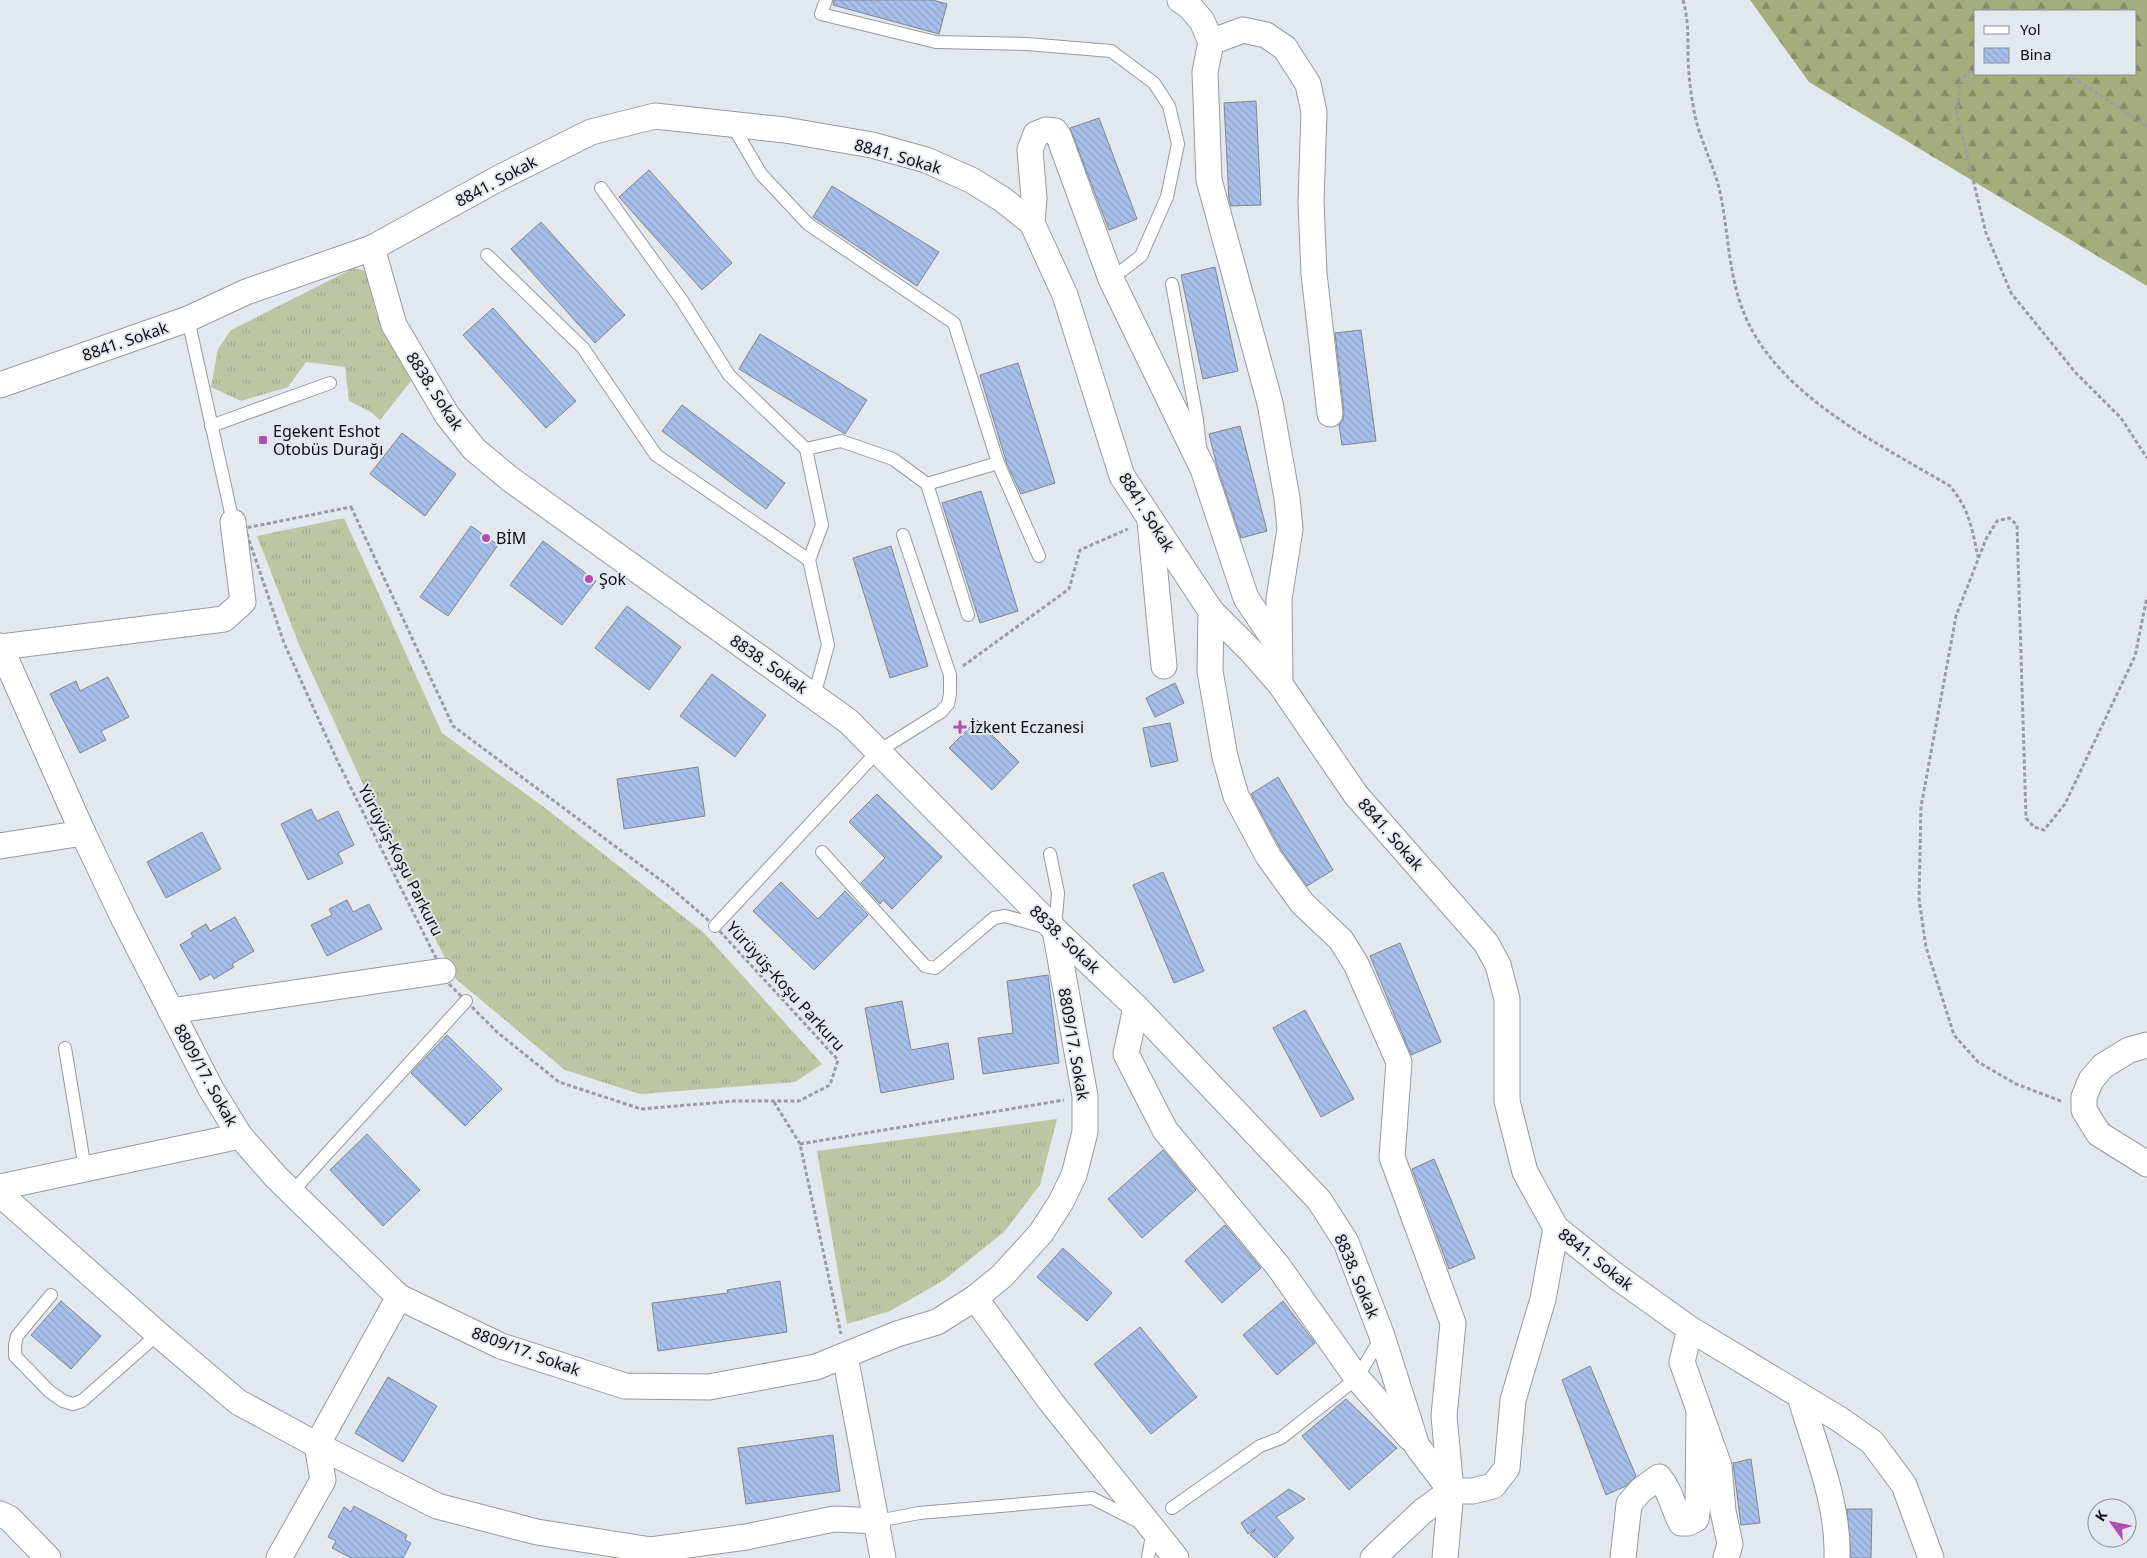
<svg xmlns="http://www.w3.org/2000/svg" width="2147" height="1558" viewBox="0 0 2147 1558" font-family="'Noto Sans',sans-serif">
  <defs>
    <pattern id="grass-tufts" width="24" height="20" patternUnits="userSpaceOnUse" patternTransform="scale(1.25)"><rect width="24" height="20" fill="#bec5a2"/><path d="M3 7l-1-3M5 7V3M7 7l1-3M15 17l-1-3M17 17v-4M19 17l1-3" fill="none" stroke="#a2a88a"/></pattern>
    <pattern id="forest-firs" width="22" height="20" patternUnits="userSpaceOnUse" patternTransform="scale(1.25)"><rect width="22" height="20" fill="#a5ad7d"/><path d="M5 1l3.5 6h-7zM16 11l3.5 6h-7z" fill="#858b65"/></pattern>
    <pattern id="building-back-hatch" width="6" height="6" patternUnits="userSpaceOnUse" patternTransform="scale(1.25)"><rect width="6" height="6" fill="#a6bfea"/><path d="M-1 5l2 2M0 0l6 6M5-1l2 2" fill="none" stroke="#8ea3c8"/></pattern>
  </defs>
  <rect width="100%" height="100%" fill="#e3e7ee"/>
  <!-- grass -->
  <g fill="url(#grass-tufts)">
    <polygon points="354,268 366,271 376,313 411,381 380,420 371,412 349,401 345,367 306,362 288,387 241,401 211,387 218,349 231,330"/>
    <polygon points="344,518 442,733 545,808 704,933 822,1064 795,1082 640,1094 565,1070 456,979 424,917 300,647 257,536"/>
    <polygon points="1057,1119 1040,1185 1004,1232 944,1280 890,1311 847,1324 817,1151"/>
  </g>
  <!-- forest -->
  <path fill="url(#forest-firs)" fill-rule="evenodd" d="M1750 0H2147V286L1809 82ZM1976 11H2136V74H1976Z"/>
  <!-- building -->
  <g fill="url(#building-back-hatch)" stroke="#82868c">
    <polygon points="834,0 933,0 947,4 939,34 833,5"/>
    <polygon points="1256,101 1261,205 1231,206 1229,199 1224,103"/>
    <polygon points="1099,118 1137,219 1109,230 1070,128"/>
    <polygon points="649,170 732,263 702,290 619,197"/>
    <polygon points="832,186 939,252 917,286 813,217"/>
    <polygon points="541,222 625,315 595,343 511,249"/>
    <polygon points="1215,267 1238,371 1203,379 1181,275"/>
    <polygon points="493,308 576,401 546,428 463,335"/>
    <polygon points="1361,330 1376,441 1342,445 1339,425 1343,419 1344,412 1335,333"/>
    <polygon points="760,334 867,400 845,434 739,369"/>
    <polygon points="1018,363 1055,483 1021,494 1007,464 980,375"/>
    <polygon points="682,405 785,483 766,509 662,431"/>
    <polygon points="1240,426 1267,531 1241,538 1218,470 1209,434"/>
    <polygon points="402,433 456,474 425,516 370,474"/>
    <polygon points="981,491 1018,611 980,623 942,503"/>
    <polygon points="471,526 498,545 448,616 420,597"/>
    <polygon points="543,541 596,581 562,625 510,585"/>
    <polygon points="891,546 928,666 890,678 853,558"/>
    <polygon points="627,606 681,647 649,690 595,648"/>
    <polygon points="712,674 766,715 735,757 680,716"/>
    <polygon points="108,677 129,717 101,731 106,740 80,753 50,694 76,681 80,691"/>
    <polygon points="1175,683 1184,703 1155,717 1146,698"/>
    <polygon points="977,720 1019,762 992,790 949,748"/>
    <polygon points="1170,723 1178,761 1151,767 1143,728"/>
    <polygon points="698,767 705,816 624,829 617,779"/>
    <polygon points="1278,777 1333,870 1307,886 1280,848 1251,794"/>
    <polygon points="877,794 942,857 892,909 883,900 880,904 861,883 885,858 849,822"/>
    <polygon points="311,809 317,821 338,811 354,845 338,853 343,863 308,880 281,824"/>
    <polygon points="202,832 221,869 166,898 147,862"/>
    <polygon points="1163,872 1204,971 1174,983 1133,885"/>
    <polygon points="781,882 818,919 845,891 868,915 814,970 753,911"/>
    <polygon points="347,900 353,912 369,904 382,929 327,956 311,925 332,915 329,909"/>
    <polygon points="235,917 254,951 232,964 234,967 214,979 211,974 200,980 180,945 193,937 191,933 206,924 210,931"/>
    <polygon points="1400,943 1441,1042 1411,1055 1370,956"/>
    <polygon points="1048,975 1059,1063 983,1074 978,1038 1013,1033 1007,981"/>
    <polygon points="902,1001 911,1050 948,1043 954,1079 881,1093 865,1008"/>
    <polygon points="1305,1010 1354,1099 1321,1117 1273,1028"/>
    <polygon points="447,1035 502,1089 465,1126 411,1073"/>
    <polygon points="367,1134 420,1190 383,1226 330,1170"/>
    <polygon points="1163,1150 1196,1190 1142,1238 1108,1199"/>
    <polygon points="1434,1159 1475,1258 1449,1269 1412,1169"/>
    <polygon points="1225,1225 1261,1268 1222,1303 1185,1261"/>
    <polygon points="1063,1248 1112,1293 1087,1321 1037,1277"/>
    <polygon points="780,1281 787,1332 658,1351 652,1303 728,1293 727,1290"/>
    <polygon points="61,1301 101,1336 71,1369 31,1335"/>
    <polygon points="1283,1301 1315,1343 1277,1375 1243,1335"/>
    <polygon points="1140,1327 1197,1397 1151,1434 1094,1364"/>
    <polygon points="1590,1366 1636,1476 1626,1486 1606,1495 1562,1380"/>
    <polygon points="388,1377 437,1406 403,1462 355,1433"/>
    <polygon points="1346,1399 1397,1448 1349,1490 1302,1436"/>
    <polygon points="833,1435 840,1491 746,1504 738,1448"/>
    <polygon points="1751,1459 1760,1523 1741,1525 1733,1463"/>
    <polygon points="1289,1489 1305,1499 1276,1517 1294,1538 1275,1558 1250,1535 1256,1529 1248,1534 1241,1523"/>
    <polygon points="354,1506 407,1535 405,1540 411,1543 403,1558 351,1558 332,1548 336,1541 328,1537 344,1507 351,1512"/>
    <polygon points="1847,1509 1872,1509 1871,1558 1851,1558"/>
  </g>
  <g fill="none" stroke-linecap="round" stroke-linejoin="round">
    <defs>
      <g id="lane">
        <polyline points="826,0 821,14 936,42 1027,44 1111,51 1154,83 1169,106 1178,144 1167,197 1141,256 1111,279"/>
        <polyline points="732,125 761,174 808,224 954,323 998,463 927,484"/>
        <polyline points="601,188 681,299 729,375 806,449 822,525 809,560"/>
        <polyline points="487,255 583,348 656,455 809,560 828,645 814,696"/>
        <polyline points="1172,284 1197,420 1200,446"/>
        <polyline points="188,319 233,522"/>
        <polyline points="211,426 330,383"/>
        <polyline points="806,449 841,441 893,459 927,484 968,615"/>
        <polyline points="998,463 1039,556"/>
        <polyline points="822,852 925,966 935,968 994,918 1005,916 1055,930 1058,893 1050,854"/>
        <polyline points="715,926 877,752 941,712 948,704 950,694 950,675 903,535"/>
        <polyline points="65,1048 85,1169"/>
        <polyline points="292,1192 466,1001"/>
        <polyline points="51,1295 17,1336 15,1345 15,1356 49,1391 63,1401 73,1404 82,1401 158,1334"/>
        <polyline points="1172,1508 1260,1446 1281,1438 1357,1378 1382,1336"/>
        <polyline points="878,1521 919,1513 1092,1498 1153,1529 1148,1558"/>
      </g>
      <g id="street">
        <polyline points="1180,0 1190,7 1202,21 1211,42 1205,72 1209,180 1270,403 1287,498 1290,529 1279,599 1280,684"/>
        <polyline points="1211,42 1243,30 1266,35 1285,48 1308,84 1314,112 1311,202 1314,274 1330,414"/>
        <polyline points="1032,223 1034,198 1030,150 1036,134 1046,130 1055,131 1059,137 1111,279 1203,469 1246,598 1279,647"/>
        <polyline points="372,248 394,325 447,415 474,449 510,479 848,721 1055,930 1136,1007 1319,1200 1346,1242 1382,1336 1417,1446 1451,1491 1473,1491 1493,1486 1507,1468 1513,1400 1543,1299 1556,1228"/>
        <polyline points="0,385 188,319 246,292 372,248 501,177 591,132 655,116 785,130 872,145 926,160 971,180 1002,199 1032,223 1065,295 1122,476 1211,611 1252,652 1280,684 1356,795 1486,943 1498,965 1507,999 1507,1101 1525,1172 1556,1228 1616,1276 1690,1329 1839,1419 1872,1442 1904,1485 1931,1558"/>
        <polyline points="1150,521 1164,666"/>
        <polyline points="1211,611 1210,671 1225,757 1236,796 1268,856 1302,903 1341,940 1356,964 1399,1062 1392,1157 1453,1323 1444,1416 1451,1491 1445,1558"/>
        <polyline points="0,646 83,833 124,919 211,1089 240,1136 276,1177 399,1297 501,1346 625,1386 709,1387 816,1367 897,1334 937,1322 975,1298 1002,1276 1041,1233 1061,1202 1074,1175 1085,1132 1085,1096 1055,930"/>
        <polyline points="0,647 224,619 243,602 233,522"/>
        <polyline points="0,846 83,833"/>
        <polyline points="1136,1007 1126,1054 1165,1130 1278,1266 1357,1378 1410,1438"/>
        <polyline points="171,1011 443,971"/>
        <polyline points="2147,1045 2129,1050 2103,1066 2091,1080 2084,1097 2084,1110 2099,1134 2147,1164"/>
        <polyline points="0,1187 240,1136"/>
        <polyline points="0,1194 158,1334 238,1402 317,1445 437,1506 537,1532 651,1550 746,1537 834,1519 878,1521"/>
        <polyline points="975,1298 1051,1402 1176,1558"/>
        <polyline points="1690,1329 1682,1362 1719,1466 1723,1511 1730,1544 1726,1558"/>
        <polyline points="845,1356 883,1558"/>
        <path d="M1800 1396C1815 1448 1839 1503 1837 1558"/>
        <polyline points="0,1514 9,1518 48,1558"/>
        <polyline points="279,1558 323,1480 317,1445 399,1297"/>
        <polyline points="1373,1558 1423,1511 1451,1491"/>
        <path d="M1623 1558 1629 1504 1641 1490 1659 1477C1670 1490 1673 1507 1681 1523H1688L1696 1519 1698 1506 1699 1412"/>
      </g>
    </defs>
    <!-- lane casing -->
    <use href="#lane" stroke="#969aa0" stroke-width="14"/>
    <!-- street casing -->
    <use href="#street" stroke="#969aa0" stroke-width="27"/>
    <!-- path -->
    <g stroke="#999ca1" stroke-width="3" stroke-dasharray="4 2.5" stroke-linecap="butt">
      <path d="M1683 0C1688 18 1688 34 1688 52 1688 74 1691 95 1695 116 1701 142 1714 166 1720 192 1729 234 1728 277 1746 318 1781 397 1879 444 1950 486 1969 509 1972 528 1978 557"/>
      <polyline points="1976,66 1961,79 1957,114 1986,233 2011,293 2075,372 2121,418 2147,458"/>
      <polyline points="2067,74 2147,126"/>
      <polygon points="351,507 453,726 670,887 715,926 838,1060 830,1085 799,1101 735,1101 641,1109 559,1082 497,1032 449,984 337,760 284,643 245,528"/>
      <polyline points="963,666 1069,589 1080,550 1128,529"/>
      <polyline points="2061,1101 2016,1084 1978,1062 1954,1035 1926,947 1919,899 1921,807 1956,616 1986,539 1997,521 2009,518 2017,525 2026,818 2034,827 2044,830 2065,804 2135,656 2147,597"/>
      <polyline points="774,1102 800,1144 841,1334"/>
      <polyline points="800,1144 1064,1100"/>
    </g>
    <!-- lane -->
    <use href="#lane" stroke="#fff" stroke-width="12"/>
    <!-- street -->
    <use href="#street" stroke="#fff" stroke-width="25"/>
  </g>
  <!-- markers -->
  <g fill="#b14cb0" stroke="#e3e7ee" stroke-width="2">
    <rect x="258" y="435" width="10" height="10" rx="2.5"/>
    <circle cx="486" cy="538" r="5"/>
    <circle cx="589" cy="579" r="5"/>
    <path d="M957.5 719.5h5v5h5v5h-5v5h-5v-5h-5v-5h5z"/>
  </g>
  <g text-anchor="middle" stroke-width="4" stroke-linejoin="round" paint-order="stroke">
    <!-- street labels -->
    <g font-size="16" fill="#0c0e10" stroke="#e3e7ee">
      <text transform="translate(898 156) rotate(16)" y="6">8841. Sokak</text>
      <text transform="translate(496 181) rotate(-28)" y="6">8841. Sokak</text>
      <text transform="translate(125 341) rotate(-19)" y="6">8841. Sokak</text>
      <text transform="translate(435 391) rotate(57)" y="6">8838. Sokak</text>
      <text transform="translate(1147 512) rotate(58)" y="6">8841. Sokak</text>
      <text transform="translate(769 664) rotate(35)" y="6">8838. Sokak</text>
      <text transform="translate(1391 834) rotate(49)" y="6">8841. Sokak</text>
      <text transform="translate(401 860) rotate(63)" y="6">Yürüyüş-Koşu Parkuru</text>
      <text transform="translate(1065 939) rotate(44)" y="6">8838. Sokak</text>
      <text transform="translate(786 986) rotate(48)" y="6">Yürüyüş-Koşu Parkuru</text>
      <text transform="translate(1074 1044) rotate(80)" y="6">8809/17. Sokak</text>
      <text transform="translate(206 1075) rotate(61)" y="6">8809/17. Sokak</text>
      <text transform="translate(1596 1259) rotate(38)" y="6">8841. Sokak</text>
      <text transform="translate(1357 1276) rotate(67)" y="6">8838. Sokak</text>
      <text transform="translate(526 1351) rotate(20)" y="6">8809/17. Sokak</text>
    </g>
    <!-- poi labels -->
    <g font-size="16" fill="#0c0e10" stroke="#e3e7ee" text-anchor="start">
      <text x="273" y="437">Egekent Eshot<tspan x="273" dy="18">Otobüs Durağı</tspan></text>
      <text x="496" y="544">BİM</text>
      <text x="599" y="585">Şok</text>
      <text x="970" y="733">İzkent Eczanesi</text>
    </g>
  </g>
  <!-- legend -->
  <rect x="1974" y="10" width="162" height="65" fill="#e3e7ee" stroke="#8d9095"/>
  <rect x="1984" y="26" width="25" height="8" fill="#ffffff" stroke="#8d9095"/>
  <text x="2020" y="35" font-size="15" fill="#0c0e10">Yol</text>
  <rect x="1984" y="48" width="25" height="15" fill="url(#building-back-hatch)" stroke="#8d9095"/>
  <text x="2020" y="60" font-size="15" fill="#0c0e10">Bina</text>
  <!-- north arrow -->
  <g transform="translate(2112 1523) rotate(303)"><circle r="24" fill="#e3e7ee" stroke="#8d9095"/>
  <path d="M0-4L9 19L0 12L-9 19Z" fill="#b14cb0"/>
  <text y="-8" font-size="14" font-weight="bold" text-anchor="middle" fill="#0c0e10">K</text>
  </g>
</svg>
